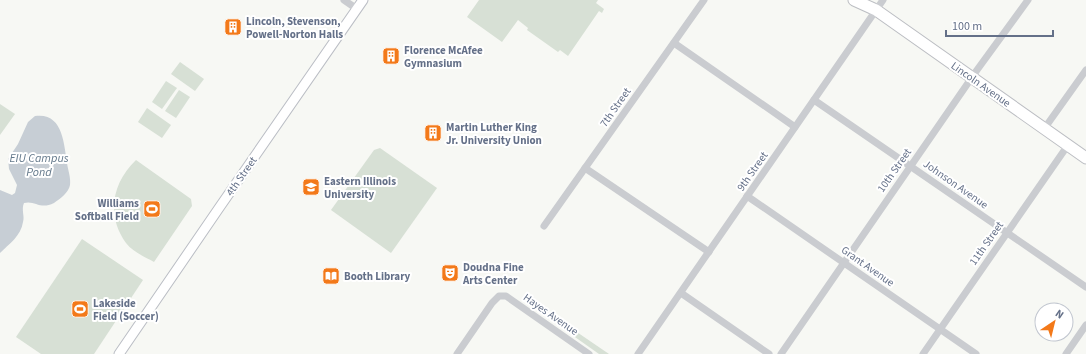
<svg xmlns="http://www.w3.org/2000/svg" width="1086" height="354" viewBox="0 0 1086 354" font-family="'Source Sans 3',sans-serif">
  <rect width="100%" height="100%" fill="#f7f8f4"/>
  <!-- green -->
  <g fill="#d7e0d5">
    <polygon points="479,0 598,0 596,3 604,9 602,13 599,11 568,56 560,50 558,52 527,30 528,28 518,20 502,42 467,17"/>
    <polygon points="180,62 204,79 195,91 171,74"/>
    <polygon points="166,81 177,88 162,109 152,102"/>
    <polygon points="179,90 190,97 176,118 165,111"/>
    <polygon points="0,104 15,114 0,135"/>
    <polygon points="147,108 171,125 162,138 138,122"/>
    <polygon points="380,148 437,188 391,253 331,210 374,150"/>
    <path d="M136 160 191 199 192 206 154 262C145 257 133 252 126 243 106 215 112 183 136 160Z"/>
    <polygon points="82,239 143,280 94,354 41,354 16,337"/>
    <polygon points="568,326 609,354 599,354 565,330"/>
  </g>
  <!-- water -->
  <path fill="#c7ced5" d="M35 116C63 112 64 144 67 163 68 170 71 178 70 185 69 192 60 199 54 203 40 210 35 200 24 203 21 210 25 216 23 222 21 236 9 244 0 253V190L12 195 15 193 17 185 9 169 8 159 18 144 28 122Z"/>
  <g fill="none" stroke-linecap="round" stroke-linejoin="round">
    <defs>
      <polyline id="secondary" points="119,354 219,208 363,0"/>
      <polyline id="primary" points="854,0 876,10 1086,158"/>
    </defs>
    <!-- secondary casing -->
    <use href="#secondary" stroke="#bbbec5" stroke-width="11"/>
    <!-- primary casing -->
    <use href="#primary" stroke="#bcbec3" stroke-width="13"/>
    <!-- street -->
    <g stroke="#caccd0" stroke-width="7">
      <polyline points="344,0 357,9"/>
      <polyline points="674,43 795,127"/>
      <polyline points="814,100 1086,287"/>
      <polyline points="1044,129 1086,70"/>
      <polyline points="585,168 709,252"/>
      <polyline points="747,196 976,354"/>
      <polyline points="544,226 704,0"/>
      <polyline points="681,293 769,354"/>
      <polyline points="457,354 492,303 499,296 506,296 589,354"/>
      <polyline points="638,354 883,0"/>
      <polyline points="781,354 977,70 1028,0"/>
      <polyline points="923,354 1068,145"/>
      <polyline points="1066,354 1086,325"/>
    </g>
    <!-- secondary -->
    <use href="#secondary" stroke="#fff" stroke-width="9"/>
    <!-- primary -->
    <use href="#primary" stroke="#fff" stroke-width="11"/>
  </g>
  <!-- icons -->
  <defs>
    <symbol id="building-square" viewBox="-11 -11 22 22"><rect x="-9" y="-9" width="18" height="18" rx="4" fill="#f37919" stroke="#fff"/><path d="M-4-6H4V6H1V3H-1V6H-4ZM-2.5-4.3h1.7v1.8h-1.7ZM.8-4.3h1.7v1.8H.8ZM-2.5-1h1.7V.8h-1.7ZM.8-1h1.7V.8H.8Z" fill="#fff"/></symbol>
    <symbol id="university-square" viewBox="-11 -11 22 22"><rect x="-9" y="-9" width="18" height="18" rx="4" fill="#f37919" stroke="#fff"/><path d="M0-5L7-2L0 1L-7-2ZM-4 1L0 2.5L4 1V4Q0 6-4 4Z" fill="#fff"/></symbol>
    <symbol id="stadium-square" viewBox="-11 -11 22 22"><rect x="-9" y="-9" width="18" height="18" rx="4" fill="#f37919" stroke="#fff"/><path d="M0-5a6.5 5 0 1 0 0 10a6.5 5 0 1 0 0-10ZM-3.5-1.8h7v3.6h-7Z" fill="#fff"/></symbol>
    <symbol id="theatre-square" viewBox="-11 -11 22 22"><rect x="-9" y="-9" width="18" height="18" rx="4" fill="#f37919" stroke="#fff"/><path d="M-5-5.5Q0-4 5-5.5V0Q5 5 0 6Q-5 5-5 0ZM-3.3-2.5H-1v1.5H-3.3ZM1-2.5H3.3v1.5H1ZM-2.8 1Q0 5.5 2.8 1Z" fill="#fff"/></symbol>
    <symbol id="library-square" viewBox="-11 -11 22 22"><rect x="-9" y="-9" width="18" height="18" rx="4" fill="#f37919" stroke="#fff"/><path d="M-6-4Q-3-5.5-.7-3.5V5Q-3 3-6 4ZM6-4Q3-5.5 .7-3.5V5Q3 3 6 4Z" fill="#fff"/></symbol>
  </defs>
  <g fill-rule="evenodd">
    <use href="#building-square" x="223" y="17" width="20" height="20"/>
    <use href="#building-square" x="381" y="46" width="20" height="20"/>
    <use href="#building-square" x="423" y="123" width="20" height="20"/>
    <use href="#university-square" x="301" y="177" width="20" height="20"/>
    <use href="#stadium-square" x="142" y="199" width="20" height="20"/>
    <use href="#theatre-square" x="440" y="263" width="20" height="20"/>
    <use href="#library-square" x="321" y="266" width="20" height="20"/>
    <use href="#stadium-square" x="70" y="299" width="20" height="20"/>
  </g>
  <g text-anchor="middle" stroke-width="4" stroke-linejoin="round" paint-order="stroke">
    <!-- poi labels -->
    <g font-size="11" font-weight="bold" fill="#647088" stroke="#fff" text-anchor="start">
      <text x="246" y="25">Lincoln, Stevenson,<tspan x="246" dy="13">Powell-Norton Halls</tspan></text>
      <text x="404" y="54">Florence McAfee<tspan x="404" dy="13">Gymnasium</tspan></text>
      <text x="446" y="131">Martin Luther King<tspan x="446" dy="13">Jr. University Union</tspan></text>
      <text x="324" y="185">Eastern Illinois<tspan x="324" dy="13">University</tspan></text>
      <text x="139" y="207" text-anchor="end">Williams<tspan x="139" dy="13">Softball Field</tspan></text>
      <text x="463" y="271">Doudna Fine<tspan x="463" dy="13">Arts Center</tspan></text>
      <text x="344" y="280">Booth Library</text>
      <text x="93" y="307">Lakeside<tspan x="93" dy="13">Field (Soccer)</tspan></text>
    </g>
    <!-- street labels -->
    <g font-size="11" fill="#647088" stroke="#fff">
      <text transform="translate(981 84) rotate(35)" y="4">Lincoln Avenue</text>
      <text transform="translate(615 107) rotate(-55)" y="4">7th Street</text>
      <text transform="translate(894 170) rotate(-55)" y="4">10th Street</text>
      <text transform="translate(752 171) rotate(-55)" y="4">9th Street</text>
      <text transform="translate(241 176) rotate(-55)" y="4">4th Street</text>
      <text transform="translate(956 184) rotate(35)" y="4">Johnson Avenue</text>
      <text transform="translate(986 243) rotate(-55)" y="4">11th Street</text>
      <text transform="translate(868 266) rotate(35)" y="4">Grant Avenue</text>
      <text transform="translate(551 314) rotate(35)" y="4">Hayes Avenue</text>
    </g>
    <!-- water labels -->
    <g font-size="12" font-style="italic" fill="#64798b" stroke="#fff">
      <text x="39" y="162">EIU Campus<tspan x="39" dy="14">Pond</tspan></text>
    </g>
  </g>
  <!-- north arrow -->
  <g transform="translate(1054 322) rotate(35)"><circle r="19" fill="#ffffff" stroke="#c1c6cf"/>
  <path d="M0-3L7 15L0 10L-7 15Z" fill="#f37919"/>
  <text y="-6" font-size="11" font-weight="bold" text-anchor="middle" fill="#647088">N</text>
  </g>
  <!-- scale -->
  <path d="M946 30v6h107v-6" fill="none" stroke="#647088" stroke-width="2"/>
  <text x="952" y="30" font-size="12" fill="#647088" stroke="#ffffff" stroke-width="3" paint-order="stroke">100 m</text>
</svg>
